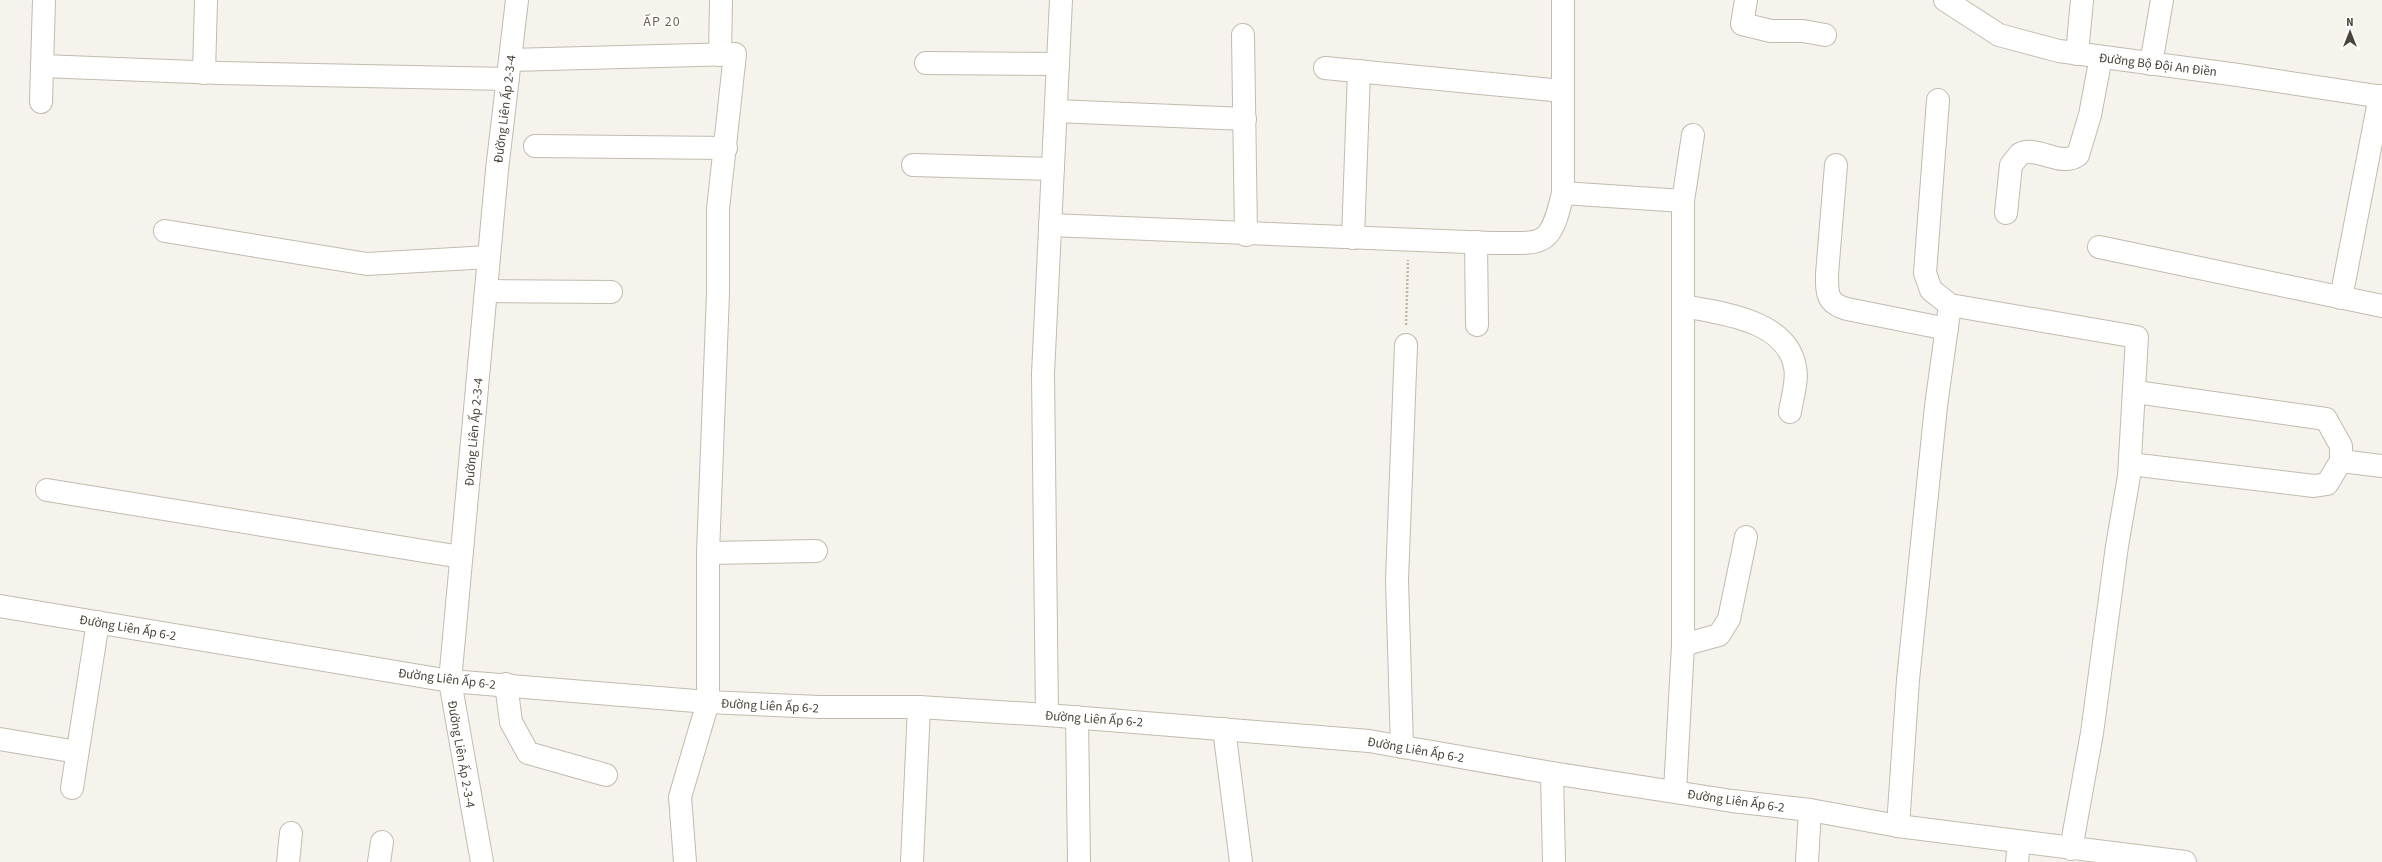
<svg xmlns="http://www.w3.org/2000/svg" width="2382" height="862" viewBox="0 0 2382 862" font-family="'Source Sans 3',sans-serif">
  <rect width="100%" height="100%" fill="#f6f3ec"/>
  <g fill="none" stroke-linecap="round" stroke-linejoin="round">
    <defs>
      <g id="minor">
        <polyline points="1746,0 1742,24 1771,31 1803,31 1825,35"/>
        <polyline points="1945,0 1999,35 2059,51 2238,75 2382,97"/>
        <polyline points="1243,35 1246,235"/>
        <polyline points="2077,54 2082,0"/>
        <polyline points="720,55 721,0"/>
        <polyline points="510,60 735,54 718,209 718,293 708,553 708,702 680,797 685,862"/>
        <polyline points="926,63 1058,64"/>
        <polyline points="2151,64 2162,0"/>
        <polyline points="42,66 220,73 508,79"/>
        <polyline points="1325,68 1563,91"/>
        <polyline points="204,73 206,0"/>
        <polyline points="1938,100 1925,273 1931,290 1950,305 2137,337 2129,476 2117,546 2092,733 2071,849"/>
        <polyline points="41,102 44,0"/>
        <polyline points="1056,111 1245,119"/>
        <polyline points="535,146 726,148"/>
        <polyline points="913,165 1053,169"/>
        <path d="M1836 165 1827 274C1827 293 1826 303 1847 309L1947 329"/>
        <polyline points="1563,193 1683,201"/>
        <path d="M2006 213 2011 165 2020 154C2038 145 2060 168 2078 155L2090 115 2101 57"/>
        <path d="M1050 225 1492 243C1545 243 1550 248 1563 193V0"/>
        <polyline points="165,231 367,264 489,257"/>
        <polyline points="1353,238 1359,71"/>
        <polyline points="1476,242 1477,325"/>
        <polyline points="2099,247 2382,306"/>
        <polyline points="486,291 611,292"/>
        <polyline points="2341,298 2380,96"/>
        <path d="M1683 306C1721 313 1787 320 1795 367 1798 381 1792 398 1790 412"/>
        <polyline points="2136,392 2326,419 2341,446 2341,461 2382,466"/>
        <polyline points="2130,464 2314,486 2327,484 2341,461"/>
        <polyline points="47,490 461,557"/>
        <polyline points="708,553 816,551"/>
        <polyline points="0,606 450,681 708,702 819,707 919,707 1047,715 1369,741 1552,773 1732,801 1810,810 1898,826 2185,862"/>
        <polyline points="1683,645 1719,635 1729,619 1746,537"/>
        <polyline points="506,684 511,722 528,753 606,775"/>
        <polyline points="1047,715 1043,374 1061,0"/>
        <polyline points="1077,717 1079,862"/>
        <polyline points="1224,729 1241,862"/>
        <polyline points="0,739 77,752"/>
        <polyline points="1402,747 1397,580 1406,345"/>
        <polyline points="1552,773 1554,862"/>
        <polyline points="72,788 98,622"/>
        <polyline points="1675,791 1683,645 1683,201 1693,135"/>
        <polyline points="1898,826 1908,680 1936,406 1950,305"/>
        <polyline points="288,862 291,833"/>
        <polyline points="379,862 382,842"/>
        <polyline points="482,862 450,681 497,170 517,0"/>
        <polyline points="912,862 919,707"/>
        <polyline points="1807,862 1810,810"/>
        <polyline points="2017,862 2019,842"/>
      </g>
    </defs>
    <!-- minor casing -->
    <use href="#minor" stroke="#c2bbae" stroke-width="24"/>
    <!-- path -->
    <polyline stroke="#c4b79f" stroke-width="2.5" stroke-dasharray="2 2" stroke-linecap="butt" points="1406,325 1408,260"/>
    <!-- minor -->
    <use href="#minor" stroke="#fff" stroke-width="22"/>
  </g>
  <g text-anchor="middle" stroke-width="3" stroke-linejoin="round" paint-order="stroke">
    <!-- street labels -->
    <g font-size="13" fill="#4b4439" stroke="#fff">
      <text transform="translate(2158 64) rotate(7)" y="5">Đường Bộ Đội An Điền</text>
      <text transform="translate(504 109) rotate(-83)" y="5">Đường Liên Ấp 2-3-4</text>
      <text transform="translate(473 432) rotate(-85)" y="5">Đường Liên Ấp 2-3-4</text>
      <text transform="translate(128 627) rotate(10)" y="5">Đường Liên Ấp 6-2</text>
      <text transform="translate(447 678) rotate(7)" y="5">Đường Liên Ấp 6-2</text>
      <text transform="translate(770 705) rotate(3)" y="5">Đường Liên Ấp 6-2</text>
      <text transform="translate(1094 718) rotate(4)" y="5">Đường Liên Ấp 6-2</text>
      <text transform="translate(1416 749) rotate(10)" y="5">Đường Liên Ấp 6-2</text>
      <text transform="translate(462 754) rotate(80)" y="5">Đường Liên Ấp 2-3-4</text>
      <text transform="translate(1736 800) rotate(8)" y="5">Đường Liên Ấp 6-2</text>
    </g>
    <!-- neighbourhood labels -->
    <g font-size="14" letter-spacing="1" fill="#6e6250" stroke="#fff">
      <text x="662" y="26">ẤP 20</text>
    </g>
  </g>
  <!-- north arrow -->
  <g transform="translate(2350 32)" stroke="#ffffff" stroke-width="3" paint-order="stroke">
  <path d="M0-3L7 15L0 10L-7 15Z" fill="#4b4439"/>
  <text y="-6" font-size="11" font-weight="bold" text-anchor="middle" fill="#4b4439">N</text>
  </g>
</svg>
